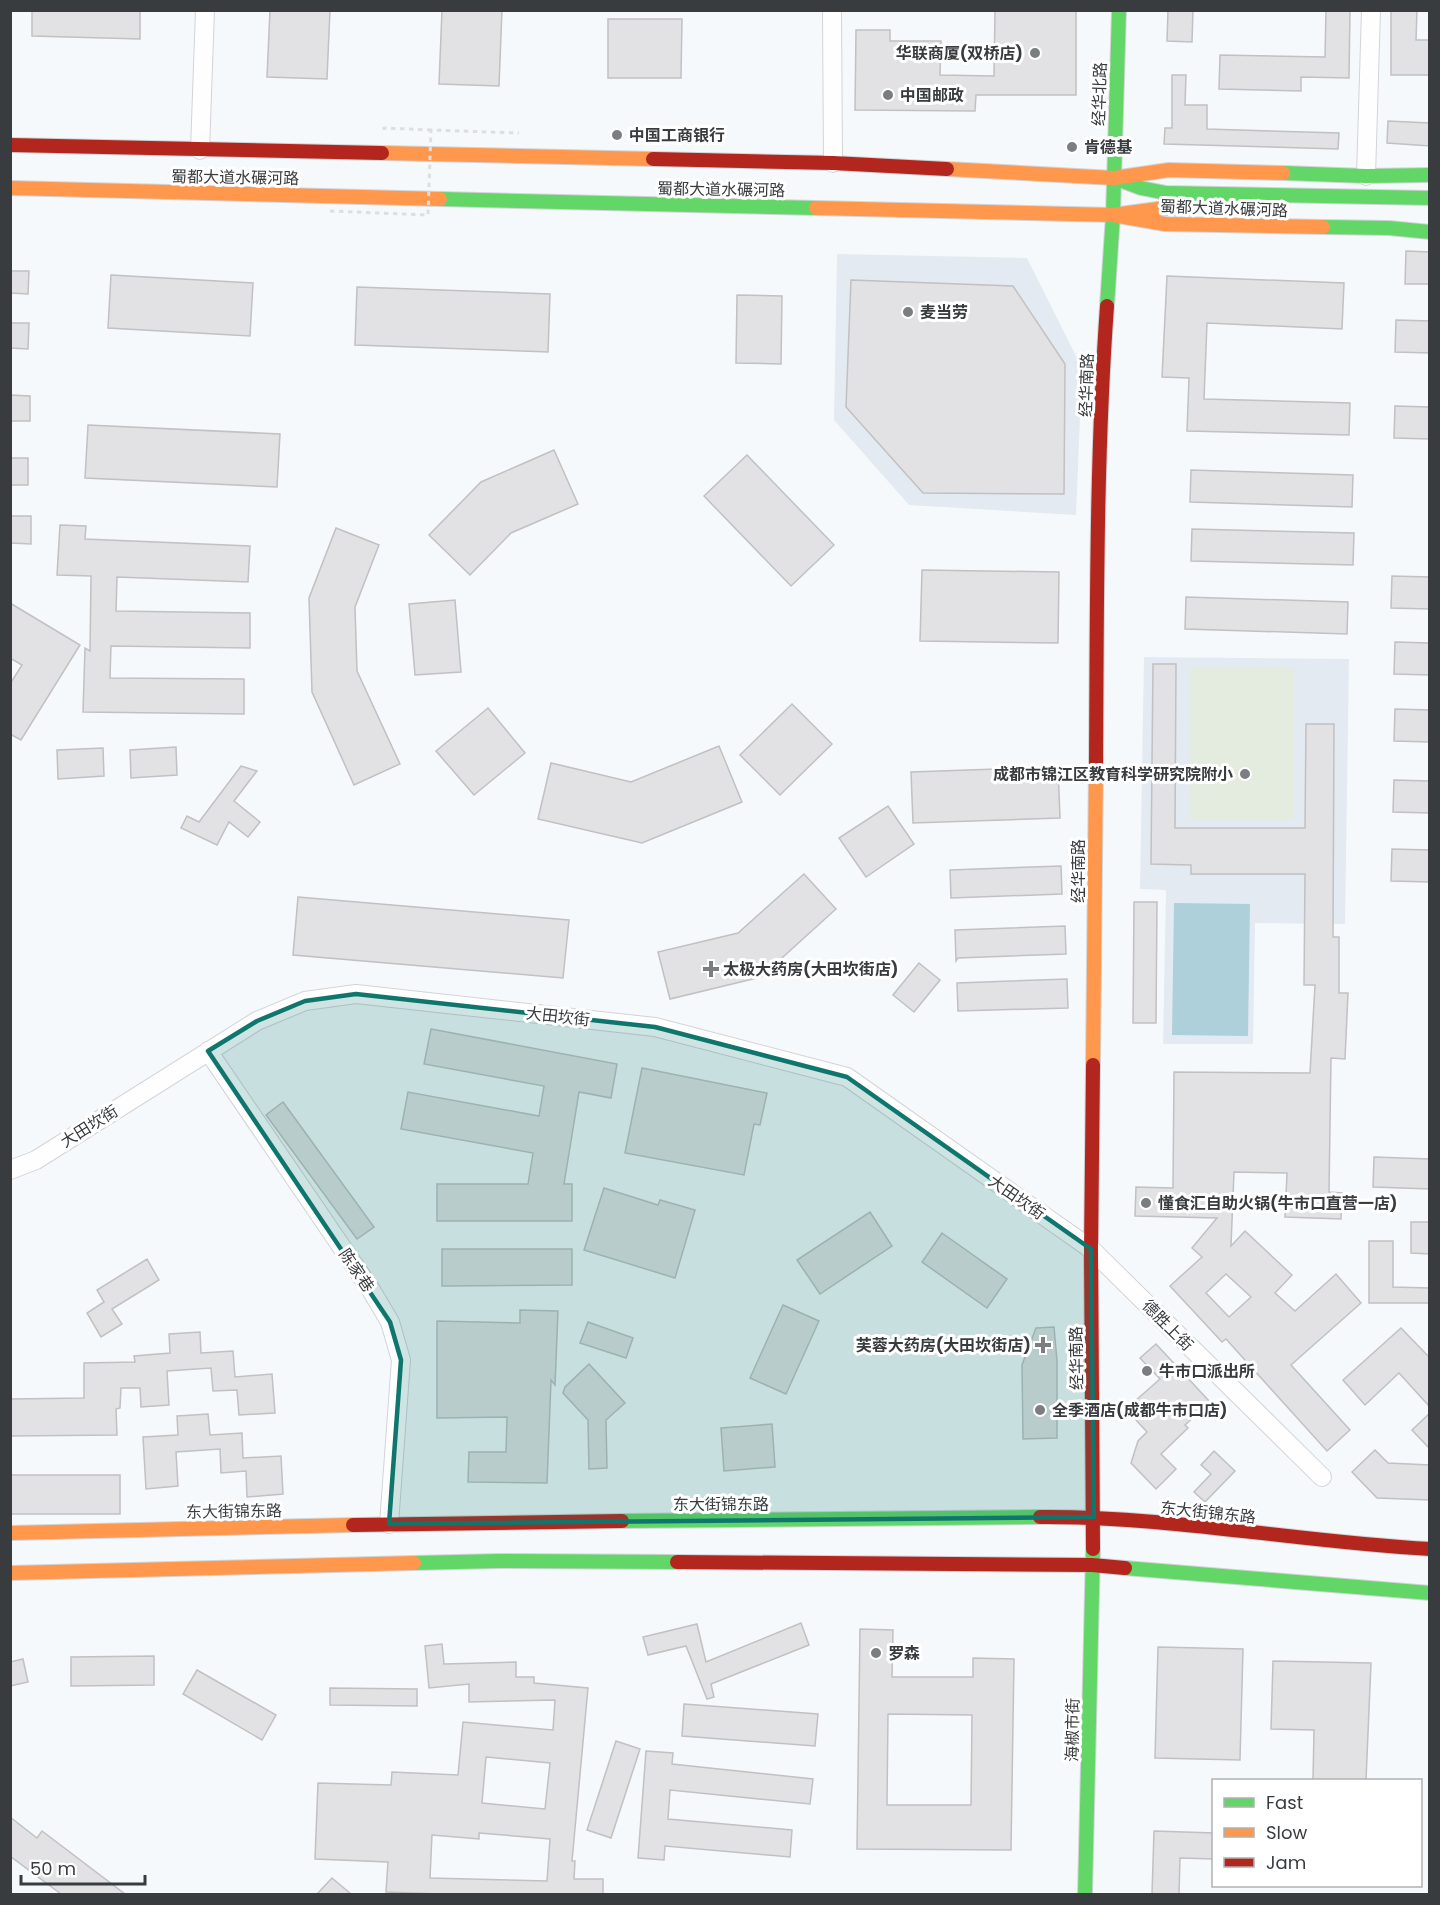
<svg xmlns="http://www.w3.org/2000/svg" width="1440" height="1905" viewBox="0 0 1440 1905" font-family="Poppins,'Noto Sans SC',sans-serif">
  <rect width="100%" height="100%" fill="#f6f9fc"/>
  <!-- built -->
  <g fill="#e3eaf1">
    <polygon points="837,254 1027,258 1082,368 1076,515 909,505 834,420"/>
    <polygon points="1144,657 1349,659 1345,924 1255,923 1253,1044 1163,1044 1166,890 1140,889"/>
  </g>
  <!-- green -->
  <polygon fill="#e4ecdf" points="1294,667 1294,819 1190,820 1189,668"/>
  <!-- water -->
  <polygon fill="#aed0db" points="1174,903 1250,904 1248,1036 1172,1035"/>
  <!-- building -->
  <g fill="#e2e1e3" stroke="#c1c0c2" stroke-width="1.5" fill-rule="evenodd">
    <polygon points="32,10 140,10 140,39 32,36"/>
    <polygon points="270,10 330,10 327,79 267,77"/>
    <polygon points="442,10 502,10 499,86 439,84"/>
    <polygon points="995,10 1076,10 1076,95 976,95 975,111 855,110 856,30 890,30 890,41 941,41 940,75 994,76"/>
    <polygon points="1168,10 1193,10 1192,42 1167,41"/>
    <polygon points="1326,10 1350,10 1349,78 1301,77 1301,91 1219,89 1220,55 1325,57"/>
    <polygon points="1391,10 1417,10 1416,40 1430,40 1430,75 1391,75"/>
    <polygon points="608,19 682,19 681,78 608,78"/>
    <polygon points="1172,75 1186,75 1185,105 1207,105 1207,129 1339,133 1338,149 1164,144 1165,128 1172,128"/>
    <polygon points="1388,121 1430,123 1430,146 1387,143"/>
    <polygon points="1406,251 1430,252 1430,284 1405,284"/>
    <polygon points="10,271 29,271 28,294 10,293"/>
    <polygon points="111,275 253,283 250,336 108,328"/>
    <polygon points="1167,276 1344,283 1342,329 1207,323 1204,399 1350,403 1349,435 1187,431 1189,378 1162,377"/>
    <polygon points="851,280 1013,286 1065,364 1064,494 923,493 846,407"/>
    <polygon points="357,287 550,294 548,352 355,345"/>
    <polygon points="737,295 782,296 781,364 736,363"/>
    <polygon points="1396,320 1430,321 1430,353 1395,352"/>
    <polygon points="10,323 29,323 28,349 10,348"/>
    <polygon points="10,395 30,396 30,421 10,421"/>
    <polygon points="1395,406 1430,407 1430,439 1394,438"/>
    <polygon points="88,425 280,434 277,487 85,478"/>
    <polygon points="554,450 578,504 511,533 470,575 429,535 481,482"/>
    <polygon points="747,455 834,545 791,586 704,496"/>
    <rect x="10" y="458" width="18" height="27"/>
    <polygon points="1191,470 1353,475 1352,507 1190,502"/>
    <polygon points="10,516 31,516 31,544 10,543"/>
    <polygon points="60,525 86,526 85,539 250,546 248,582 117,577 116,611 250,613 250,648 111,646 110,678 244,679 244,714 83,712 85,648 90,651 91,576 57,575"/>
    <polygon points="336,528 379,545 355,607 357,671 400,764 354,785 312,692 309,598"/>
    <polygon points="1192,529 1354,533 1353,565 1191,561"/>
    <polygon points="922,570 1059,572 1058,643 920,641"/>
    <polygon points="1392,576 1430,577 1430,609 1391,608"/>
    <polygon points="1186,597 1348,602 1347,634 1185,629"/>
    <polygon points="455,600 461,672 415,675 409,604"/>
    <polygon points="10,603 80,645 21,740 10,734 10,684 22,665 10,658"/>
    <polygon points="1395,642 1430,643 1430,675 1394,674"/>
    <path d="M1153 664H1176L1175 828H1305L1306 724H1334L1333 937H1339V993H1348L1345 1059 1331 1058 1329 1192 1342 1193 1341 1219 1285 1217 1287 1173 1234 1172 1231 1246 1245 1231 1292 1275 1275 1293 1295 1311 1336 1274 1361 1303 1291 1365 1350 1430 1327 1451 1226 1339 1222 1342 1170 1286 1202 1257 1192 1248 1217 1218 1135 1216 1136 1187 1173 1188 1174 1072 1310 1073 1315 985H1304L1305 874H1191V865L1151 864ZM1226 1274 1251 1297 1229 1317 1206 1293Z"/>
    <polygon points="792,704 832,744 780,795 740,755"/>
    <polygon points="488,708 525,753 474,795 436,751"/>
    <polygon points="1395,709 1430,710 1430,742 1394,741"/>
    <polygon points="719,746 742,802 642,843 538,819 551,763 631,782"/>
    <polygon points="176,747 177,775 131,778 130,750"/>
    <polygon points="103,748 104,776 58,779 57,750"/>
    <polygon points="241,766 257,771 234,801 260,822 248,837 229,822 217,845 181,828 187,816 199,822"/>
    <polygon points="1058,767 1060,818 913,823 911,772"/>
    <polygon points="1394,780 1430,781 1430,813 1393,812"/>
    <polygon points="888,806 914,844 866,877 839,838"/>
    <polygon points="1392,849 1430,850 1430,882 1391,881"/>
    <polygon points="1061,866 1062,894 951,898 950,870"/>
    <polygon points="804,874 836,909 761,977 670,999 658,952 738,933"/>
    <polygon points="298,897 569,920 563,978 293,955"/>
    <polygon points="1134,902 1157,902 1156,1023 1133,1023"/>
    <polygon points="1065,926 1066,954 958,958 956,961 955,930"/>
    <polygon points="919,963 940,980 914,1012 893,995"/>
    <polygon points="1067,979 1068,1008 958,1011 957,983"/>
    <polygon points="431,1029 617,1064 611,1098 579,1092 564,1184 572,1184 572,1221 437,1221 437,1184 528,1184 533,1153 401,1129 408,1092 539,1116 544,1086 424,1064"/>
    <polygon points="642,1068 767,1093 760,1125 754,1124 744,1175 625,1153"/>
    <polygon points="283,1102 374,1227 357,1239 266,1115"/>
    <polygon points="1374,1157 1430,1159 1430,1189 1373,1187"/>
    <polygon points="604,1188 658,1205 660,1200 695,1210 675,1278 584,1250"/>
    <polygon points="870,1212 892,1246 820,1294 797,1260"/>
    <polygon points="1411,1222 1430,1222 1430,1254 1411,1253"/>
    <polygon points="942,1233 1007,1279 987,1308 922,1262"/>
    <polygon points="1369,1241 1393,1241 1393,1287 1430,1288 1430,1303 1369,1303"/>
    <polygon points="442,1249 572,1249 572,1285 442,1286"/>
    <polygon points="147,1259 159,1280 112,1309 122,1324 101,1337 87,1313 104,1302 97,1290"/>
    <polygon points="783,1305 819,1321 786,1394 750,1378"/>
    <polygon points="520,1310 558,1311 555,1385 551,1380 547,1483 468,1482 469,1452 506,1452 507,1417 437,1418 437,1321 520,1323"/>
    <polygon points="588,1322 633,1338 626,1358 580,1343"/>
    <polygon points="1054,1327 1057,1361 1057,1438 1023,1439 1022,1365 1036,1328"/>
    <polygon points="1401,1328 1430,1358 1430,1407 1399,1373 1365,1405 1343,1380"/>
    <polygon points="200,1332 201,1353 233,1351 235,1377 272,1374 275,1413 239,1415 237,1390 213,1391 211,1368 167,1371 169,1405 141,1407 140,1388 121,1388 120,1408 116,1409 117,1435 10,1436 10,1399 84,1398 84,1363 135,1362 134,1356 170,1353 169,1334"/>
    <polygon points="1156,1344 1210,1402 1185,1425 1188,1428 1161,1454 1176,1469 1156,1489 1131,1463 1138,1441 1147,1432 1126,1409 1160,1379 1140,1358"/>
    <polygon points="589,1364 625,1403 606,1420 607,1468 589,1469 588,1420 563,1393 565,1387"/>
    <polygon points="1430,1413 1430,1449 1412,1430"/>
    <polygon points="208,1414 210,1435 242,1433 243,1458 281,1456 283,1494 247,1497 246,1471 221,1473 220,1449 176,1452 178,1486 146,1489 143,1437 178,1435 177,1416"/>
    <polygon points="772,1424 775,1467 724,1471 721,1428"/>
    <polygon points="1375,1450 1388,1463 1430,1465 1430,1500 1377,1498 1352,1472"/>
    <polygon points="1214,1451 1235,1471 1205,1502 1194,1492 1211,1474 1201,1465"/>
    <rect x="10" y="1475" width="110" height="39"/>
    <polygon points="801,1623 809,1645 711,1684 714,1697 707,1699 686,1646 648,1655 643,1637 697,1624 706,1662"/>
    <path d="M860 1629 893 1630 892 1677H973V1658L1014 1659 1011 1850 857 1849ZM888 1714 972 1715 971 1805H887Z"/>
    <path d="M442 1644 444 1664 516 1662V1677H534V1683L588 1688 572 1861H575L574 1879H603V1894H439L386 1892 388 1862 315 1859 318 1783 391 1785 392 1772 458 1775 463 1722 553 1730 555 1700 469 1702V1684L429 1688 425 1646ZM486 1757 550 1763 545 1809 482 1803ZM479 1833 550 1839 547 1881 430 1878 432 1835 479 1839Z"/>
    <polygon points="1158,1647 1243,1649 1240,1760 1155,1758"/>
    <polygon points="154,1656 154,1685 71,1686 71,1657"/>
    <polygon points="23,1659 28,1682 10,1686 10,1662"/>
    <polygon points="1273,1661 1371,1663 1366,1780 1313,1780 1314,1730 1271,1729"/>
    <polygon points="197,1670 276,1715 262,1740 183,1694"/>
    <polygon points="330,1688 417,1689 417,1706 330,1705"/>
    <polygon points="684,1704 818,1714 815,1746 682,1736"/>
    <polygon points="616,1741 640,1749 611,1838 587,1830"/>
    <polygon points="646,1751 673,1753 672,1764 813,1779 810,1804 670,1790 668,1819 792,1830 790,1857 665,1846 664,1860 638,1858"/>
    <polygon points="10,1817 37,1838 42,1831 125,1894 61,1894 10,1856"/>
    <polygon points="1154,1831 1214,1833 1214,1859 1180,1858 1179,1894 1152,1894"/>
    <polygon points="332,1878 351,1894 317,1894"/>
  </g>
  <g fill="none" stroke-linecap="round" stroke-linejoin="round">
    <defs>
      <g id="street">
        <polyline points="832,10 833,163"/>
        <polyline points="200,150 205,10"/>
        <polyline points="1366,176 1371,10"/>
        <polyline points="208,1051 371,1290 390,1322 401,1360 389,1524"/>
        <polyline points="10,1170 36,1160 257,1021 305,1001 356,994 655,1027 847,1077 1091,1249 1322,1477"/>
      </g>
      <g id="fast">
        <polyline points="1283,173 1366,176 1430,175"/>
        <polyline points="1114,178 1141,188 1166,193 1430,198"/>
        <polyline points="440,199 816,208"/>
        <polyline points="1323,227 1389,228 1430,232"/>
        <polyline points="1107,306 1113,215 1119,10"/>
        <polyline points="622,1521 1040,1517"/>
        <polyline points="414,1563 499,1561 677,1562"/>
        <polyline points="1125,1568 1430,1593"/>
        <polyline points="1085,1894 1093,1549"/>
      </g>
      <g id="slow">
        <polyline points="382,153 653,159"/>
        <polyline points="947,169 1114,178 1169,170 1283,173"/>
        <polyline points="10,188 440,199"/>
        <polyline points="816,208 1113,215 1165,224 1323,227"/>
        <polyline points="1113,215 1165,208 1186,209"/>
        <polyline points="1093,1065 1096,765"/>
        <polyline points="10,1533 353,1525"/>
        <polyline points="10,1573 414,1563"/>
      </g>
      <g id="jam">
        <polyline points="10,145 382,153"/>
        <polyline points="653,159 833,163 947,169"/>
        <path d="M1096 765C1097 612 1096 459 1107 306"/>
        <polyline points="1093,1065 1091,1249 1093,1549"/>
        <path d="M1040 1517C1170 1516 1300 1542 1430 1549"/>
        <polyline points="353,1525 622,1521"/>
        <polyline points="677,1562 1092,1565 1125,1568"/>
      </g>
    </defs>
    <!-- street casing -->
    <use href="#street" stroke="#d2d4d7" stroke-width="20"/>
    <!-- fast casing -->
    <use href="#fast" stroke="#d2d4d7" stroke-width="16"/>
    <!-- slow casing -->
    <use href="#slow" stroke="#d2d4d7" stroke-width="16"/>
    <!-- jam casing -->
    <use href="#jam" stroke="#d2d4d7" stroke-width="16"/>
    <!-- path -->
    <polyline stroke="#dddfdf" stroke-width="3" stroke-dasharray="4.5 4.5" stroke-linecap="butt" points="384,130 384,128 431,130"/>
    <!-- street -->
    <use href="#street" stroke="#fefeff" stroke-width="18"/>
    <!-- fast -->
    <use href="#fast" stroke="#63d668" stroke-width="14"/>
    <!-- slow -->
    <use href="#slow" stroke="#ff974d" stroke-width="14"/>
    <!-- jam -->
    <use href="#jam" stroke="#b3261e" stroke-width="14"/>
    <!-- path-bridge -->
    <polyline stroke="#dddfdf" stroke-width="3" stroke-dasharray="4.5 4.5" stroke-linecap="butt" points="330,211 428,215 431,130 519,133"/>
  </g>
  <!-- marked area -->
  <path fill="#0f766e" fill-opacity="0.2" stroke="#0f766e" stroke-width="4.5" stroke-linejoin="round" d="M356 994 655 1027 847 1077 1091 1249 1094 1517 389 1524 401 1360 390 1322 208 1051 257 1021 305 1001Z"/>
  <!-- markers -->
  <g fill="#7b7e81" stroke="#fff" stroke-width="2">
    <circle cx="1035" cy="53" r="6"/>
    <circle cx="888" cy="95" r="6"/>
    <circle cx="617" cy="135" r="6"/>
    <circle cx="1072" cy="147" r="6"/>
    <circle cx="908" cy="312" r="6"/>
    <circle cx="1245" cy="774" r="6"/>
    <path d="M708 960h6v6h6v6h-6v6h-6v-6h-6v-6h6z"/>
    <circle cx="1146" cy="1203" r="6"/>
    <path d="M1040 1336h6v6h6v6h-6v6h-6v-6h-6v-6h6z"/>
    <circle cx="1147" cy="1371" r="6"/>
    <circle cx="1040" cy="1410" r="6"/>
    <circle cx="876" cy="1653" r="6"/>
  </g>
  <g text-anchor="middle" stroke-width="6" stroke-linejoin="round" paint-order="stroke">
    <!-- poi labels -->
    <g font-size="16" font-weight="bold" fill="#393c3f" stroke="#fff" text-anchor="start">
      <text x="1023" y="59" text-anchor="end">华联商厦(双桥店)</text>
      <text x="900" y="101">中国邮政</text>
      <text x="629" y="141">中国工商银行</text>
      <text x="1084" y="153">肯德基</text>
      <text x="920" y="318">麦当劳</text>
      <text x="1233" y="780" text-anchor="end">成都市锦江区教育科学研究院附小</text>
      <text x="723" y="975">太极大药房(大田坎街店)</text>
      <text x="1158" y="1209">懂食汇自助火锅(牛市口直营一店)</text>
      <text x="1031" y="1351" text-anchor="end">芙蓉大药房(大田坎街店)</text>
      <text x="1159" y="1377">牛市口派出所</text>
      <text x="1052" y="1416">全季酒店(成都牛市口店)</text>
      <text x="888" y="1659">罗森</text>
    </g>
    <!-- street labels -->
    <g font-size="16" fill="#393c3f" stroke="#fff">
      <text transform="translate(1099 94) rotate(-88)" y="6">经华北路</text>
      <text transform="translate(235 177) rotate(1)" y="6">蜀都大道水碾河路</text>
      <text transform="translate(721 189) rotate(1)" y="6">蜀都大道水碾河路</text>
      <text transform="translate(1224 208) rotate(2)" y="6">蜀都大道水碾河路</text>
      <text transform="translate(1086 385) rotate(-88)" y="6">经华南路</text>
      <text transform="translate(1078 871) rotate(-90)" y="6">经华南路</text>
      <text transform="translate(558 1016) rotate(6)" y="6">大田坎街</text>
      <text transform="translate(89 1126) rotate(-32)" y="6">大田坎街</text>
      <text transform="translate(1017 1197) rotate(35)" y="6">大田坎街</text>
      <text transform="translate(357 1270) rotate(56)" y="6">陈家巷</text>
      <text transform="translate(1168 1325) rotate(45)" y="6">德胜上街</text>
      <text transform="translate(1076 1358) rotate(-91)" y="6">经华南路</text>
      <text x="721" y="1510">东大街锦东路</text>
      <text transform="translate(234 1511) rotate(-1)" y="6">东大街锦东路</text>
      <text transform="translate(1208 1512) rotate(6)" y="6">东大街锦东路</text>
      <text transform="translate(1072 1730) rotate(-89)" y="6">海椒市街</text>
    </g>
  </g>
  <!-- border -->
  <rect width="1440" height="1905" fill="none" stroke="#393c3f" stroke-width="24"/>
  <!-- legend -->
  <rect x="1212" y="1779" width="210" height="108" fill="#ffffff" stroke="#b0b1b2" stroke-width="1.5"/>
  <rect x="1224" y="1798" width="30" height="9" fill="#63d668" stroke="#b0b1b2" stroke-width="1.5"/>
  <text x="1266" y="1809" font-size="18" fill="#393c3f">Fast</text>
  <rect x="1224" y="1828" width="30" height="9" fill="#ff974d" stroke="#b0b1b2" stroke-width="1.5"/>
  <text x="1266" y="1839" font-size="18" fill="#393c3f">Slow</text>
  <rect x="1224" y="1858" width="30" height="9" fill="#b3261e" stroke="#b0b1b2" stroke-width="1.5"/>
  <text x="1266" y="1869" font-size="18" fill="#393c3f">Jam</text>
  <!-- scale -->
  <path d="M21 1875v9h124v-9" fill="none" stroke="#393c3f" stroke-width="3"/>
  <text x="30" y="1875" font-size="18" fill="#393c3f" stroke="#ffffff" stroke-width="4.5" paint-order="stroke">50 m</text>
</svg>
